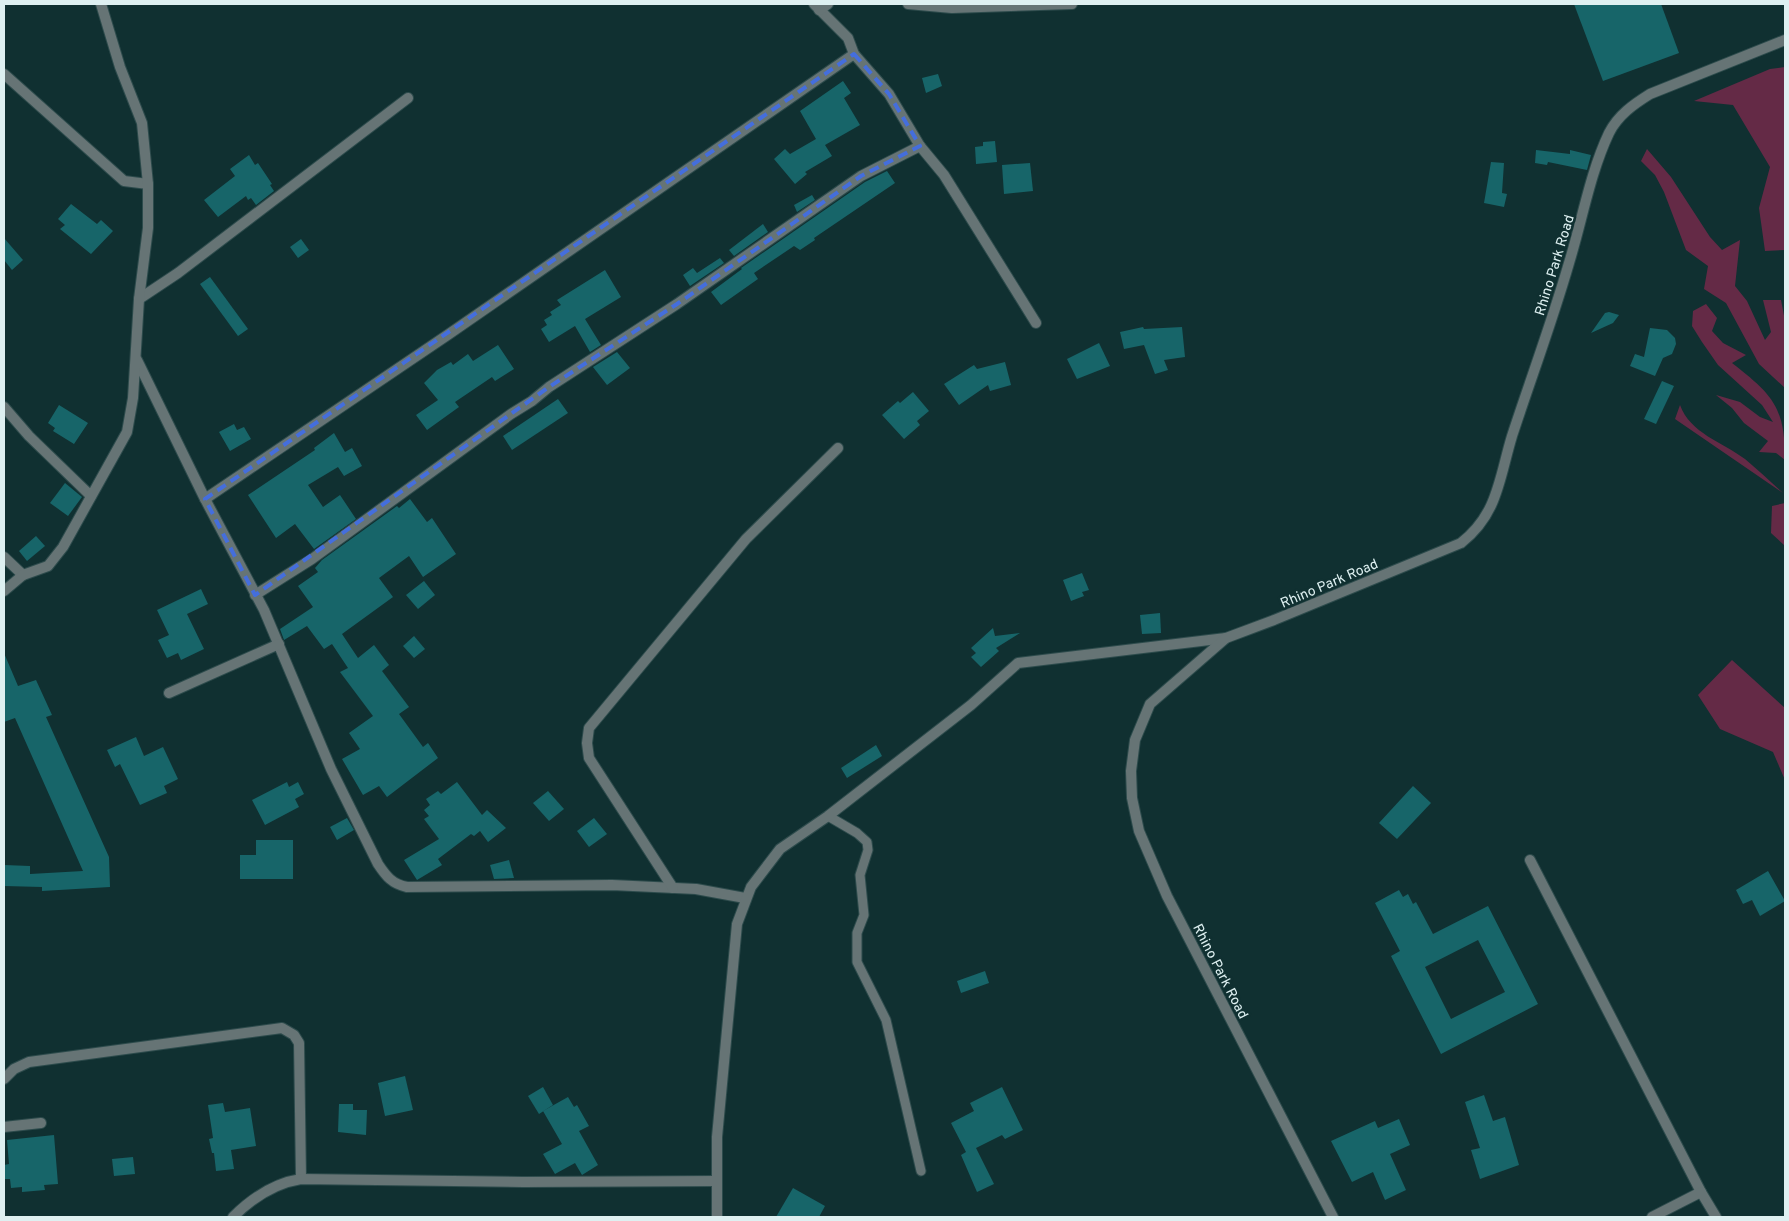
<svg xmlns="http://www.w3.org/2000/svg" width="1789" height="1221" viewBox="0 0 1789 1221" font-family="Overpass,sans-serif">
  <rect width="100%" height="100%" fill="#103031"/>
  <!-- green -->
  <g fill="#642a46">
    <polygon points="1785,67 1785,250 1765,251 1759,208 1770,167 1733,105 1694,101 1770,69"/>
    <polygon points="1647,149 1671,177 1710,237 1722,250 1740,240 1735,286 1747,301 1765,340 1771,332 1763,300 1781,300 1785,321 1785,388 1759,364 1726,303 1704,289 1708,266 1686,250 1664,192 1655,175 1641,161"/>
    <path d="M1706 304 1717 318 1712 331 1723 343 1746 355 1732 363C1773 395 1785 407 1785 460L1776 453 1759 452 1768 441 1744 423 1732 408 1716 395 1740 402 1760 417 1773 422 1762 405 1718 365 1702 342 1692 326 1693 311Z"/>
    <path d="M1680 405C1690 433 1722 442 1745 459 1758 470 1771 482 1783 493L1675 419Z"/>
    <polygon points="1785,503 1785,546 1771,533 1772,506"/>
    <polygon points="1732,660 1785,708 1785,780 1773,752 1720,729 1698,695"/>
  </g>
  <!-- building -->
  <g fill="#176569" fill-rule="evenodd">
    <polygon points="1574,4 1661,4 1679,53 1603,81"/>
    <polygon points="938,74 942,86 926,93 922,78"/>
    <polygon points="843,81 851,93 844,98 860,125 825,145 832,156 805,172 807,174 795,184 774,159 785,149 790,154 816,139 800,111"/>
    <polygon points="995,141 997,162 976,164 975,147 983,146 983,142"/>
    <polygon points="1536,150 1570,154 1570,150 1591,155 1587,170 1548,162 1547,165 1535,163"/>
    <polygon points="249,155 255,165 258,163 272,184 270,185 274,191 256,205 251,198 248,200 246,196 218,217 204,200 235,176 230,169"/>
    <polygon points="1491,162 1504,163 1502,193 1507,194 1504,207 1484,203"/>
    <polygon points="1030,163 1033,191 1004,194 1002,165"/>
    <polygon points="887,171 895,183 814,238 815,240 800,250 794,246 754,273 758,279 721,305 711,292 742,269 741,268 865,182"/>
    <polygon points="812,195 815,200 797,212 794,205"/>
    <polygon points="71,204 97,224 101,220 113,231 91,254 60,229 65,225 58,219"/>
    <polygon points="763,224 768,232 734,256 729,250"/>
    <polygon points="4,238 23,260 12,270 4,260"/>
    <polygon points="301,239 309,250 298,258 290,247"/>
    <polygon points="720,258 724,263 690,286 683,275 693,268 697,273"/>
    <polygon points="605,270 621,297 585,319 601,345 590,352 575,326 549,342 541,329 547,325 544,320 552,315 550,312 561,305 557,300"/>
    <polygon points="210,277 248,329 238,336 200,284"/>
    <polygon points="1609,312 1619,315 1613,323 1591,333 1605,313"/>
    <polygon points="1143,327 1144,329 1182,327 1185,357 1164,360 1168,370 1155,374 1144,345 1124,349 1120,332"/>
    <polygon points="1650,328 1667,330 1675,338 1676,344 1672,354 1663,358 1655,376 1630,366 1635,354 1644,357"/>
    <polygon points="1099,343 1110,366 1077,379 1067,359"/>
    <polygon points="498,345 514,369 495,381 492,377 455,402 459,407 427,430 416,415 438,400 424,383 437,370 451,362 453,365 468,354 473,361"/>
    <polygon points="617,352 630,368 607,385 593,367"/>
    <polygon points="1005,362 1011,385 990,391 988,385 959,405 944,384 974,365 977,369"/>
    <polygon points="1662,381 1674,386 1656,424 1644,419"/>
    <polygon points="913,392 929,411 917,421 920,425 904,439 882,415 898,401 900,403"/>
    <polygon points="558,399 568,413 512,450 503,436"/>
    <polygon points="59,405 88,423 74,444 53,431 55,428 48,423"/>
    <polygon points="234,424 237,430 244,427 251,439 230,451 219,432"/>
    <polygon points="334,433 345,452 352,448 362,466 344,476 338,467 308,485 323,507 340,495 356,519 314,549 295,524 276,538 248,495 315,450 314,448"/>
    <polygon points="65,483 82,497 68,516 50,503"/>
    <polygon points="410,499 427,522 432,518 456,554 423,577 409,556 379,578 393,597 342,634 358,658 374,645 389,665 382,671 409,707 399,714 423,747 428,743 438,758 387,797 379,786 363,795 342,759 360,749 349,733 373,716 340,672 348,668 332,644 324,649 307,626 284,640 280,629 313,607 298,586 318,572 315,568 322,560 397,506 399,508"/>
    <polygon points="36,536 45,546 27,561 19,551"/>
    <polygon points="1082,573 1089,590 1082,592 1084,596 1071,601 1063,580"/>
    <polygon points="424,581 435,595 418,609 406,595"/>
    <polygon points="201,589 208,604 187,614 204,649 181,660 178,653 167,658 158,640 169,635 157,610"/>
    <polygon points="1160,613 1161,633 1142,634 1140,615"/>
    <polygon points="993,628 995,636 1020,633 996,648 999,651 981,667 971,657 976,653 971,648"/>
    <polygon points="414,636 425,649 414,658 403,646"/>
    <polygon points="4,653 18,686 36,680 52,715 46,717 109,857 110,887 42,891 42,887 4,886 4,865 30,866 30,874 83,871 15,718 4,722"/>
    <polygon points="136,737 144,756 163,747 178,779 164,786 167,793 140,805 120,764 115,767 107,750"/>
    <polygon points="876,745 882,756 847,778 841,768"/>
    <polygon points="287,782 289,787 298,782 304,794 295,799 299,807 265,825 252,800"/>
    <polygon points="457,782 482,815 487,810 506,828 488,842 480,831 474,836 471,834 438,859 442,865 417,880 404,860 439,839 424,819 429,816 424,810 430,805 426,799 438,791 441,794"/>
    <polygon points="1413,786 1431,803 1397,839 1379,823"/>
    <polygon points="548,791 564,809 549,821 533,803"/>
    <polygon points="347,818 354,830 337,840 330,827"/>
    <polygon points="594,818 607,834 589,847 577,831"/>
    <polygon points="256,840 293,840 293,879 240,879 240,855 256,855"/>
    <polygon points="509,860 514,878 494,879 490,865"/>
    <polygon points="1768,871 1785,901 1760,916 1752,900 1743,904 1736,890"/>
    <path d="M1399 890 1403 897 1408 894 1413 904 1416 902 1433 934 1488 906 1538 1004 1441 1054 1391 956 1400 951 1375 903ZM1478 940 1505 992 1451 1019 1425 967Z"/>
    <polygon points="985,971 989,983 961,993 957,981"/>
    <polygon points="405,1076 413,1110 385,1116 378,1083"/>
    <polygon points="543,1087 553,1105 539,1114 528,1096"/>
    <polygon points="1002,1087 1023,1130 1005,1139 1002,1135 976,1148 994,1184 977,1192 961,1155 966,1152 951,1123 974,1111 970,1103"/>
    <polygon points="1484,1095 1493,1121 1505,1117 1519,1165 1480,1179 1471,1150 1480,1148 1465,1102"/>
    <polygon points="568,1097 574,1107 577,1105 589,1126 579,1131 598,1165 582,1175 575,1163 555,1174 543,1154 562,1144 543,1111"/>
    <polygon points="223,1103 225,1112 250,1108 256,1146 231,1150 234,1169 216,1171 214,1153 212,1153 209,1139 213,1138 208,1105"/>
    <polygon points="339,1104 353,1104 353,1110 367,1110 366,1135 338,1132"/>
    <polygon points="1399,1119 1410,1145 1390,1154 1406,1190 1385,1200 1373,1172 1352,1182 1331,1141 1375,1121 1378,1128"/>
    <polygon points="54,1135 58,1184 44,1185 45,1190 22,1192 22,1187 11,1188 10,1179 5,1179 4,1165 9,1164 7,1140"/>
    <polygon points="133,1157 135,1174 114,1176 112,1159"/>
    <polygon points="793,1188 825,1206 819,1217 776,1217"/>
  </g>
  <g fill="none" stroke-linecap="round" stroke-linejoin="round">
    <defs>
      <polyline id="lane" points="828,816 857,833 867,842 868,850 860,875 864,915 857,933 857,962 886,1020 921,1171"/>
      <g id="street">
        <polyline points="814,4 848,38 854,54 889,94 920,146 944,175 1036,323"/>
        <polyline points="908,4 952,8 1072,4"/>
        <polyline points="819,10 828,4"/>
        <polyline points="4,74 124,181 148,184"/>
        <polyline points="139,299 178,273 408,98"/>
        <path d="M137 360 205 499 264 610 331 769 378 864C386 876 392 884 407 887L612 885 696 889 745 898"/>
        <polyline points="4,407 29,436 91,496"/>
        <polyline points="205,499 449,334 854,54"/>
        <polyline points="4,557 23,575"/>
        <polyline points="4,591 23,575 48,566 63,547 127,432 133,398 139,299 148,228 148,184 142,123 120,67 101,4"/>
        <polyline points="255,595 312,559 511,414 532,401 549,387 677,304 861,176 920,146"/>
        <polyline points="169,693 279,644"/>
        <polyline points="1530,860 1701,1192 1652,1217"/>
        <polyline points="673,888 589,758 587,743 589,728 746,539 838,448"/>
        <polyline points="4,1079 14,1069 29,1062 282,1028 294,1035 299,1043 301,1179"/>
        <polyline points="4,1127 41,1123"/>
        <polyline points="1701,1192 1716,1217"/>
        <path d="M233 1217C252 1198 275 1183 301 1179L523 1182 717 1181"/>
        <polyline points="717,1217 717,1137 737,924 751,887 780,849 828,816 971,705 1018,663 1226,638"/>
        <path d="M1333 1217 1167 896 1139 831 1132 798 1131 771 1135 740 1150 704 1226 638 1274 620 1461 543C1498 514 1499 479 1512 436 1531 378 1552 322 1569 263 1582 221 1590 173 1609 133 1618 115 1634 104 1650 94L1785 40"/>
      </g>
    </defs>
    <!-- lane casing -->
    <use href="#lane" stroke="#2d4b4c" stroke-width="11"/>
    <!-- street casing -->
    <use href="#street" stroke="#2d4b4c" stroke-width="12"/>
    <!-- lane -->
    <use href="#lane" stroke="#667475" stroke-width="9"/>
    <!-- street -->
    <use href="#street" stroke="#667475" stroke-width="10"/>
  </g>
  <!-- marked area -->
  <path fill="none" stroke="#446edd" stroke-width="4" stroke-dasharray="10 6" stroke-linejoin="round" d="M854 54 889 94 920 146 861 176 677 304 549 387 255 595 205 499Z"/>
  <g text-anchor="middle" stroke-width="5" stroke-linejoin="round" paint-order="stroke">
    <!-- street labels -->
    <g font-size="14" fill="#def0f1" stroke="#103031">
      <text transform="translate(1554 265) rotate(-73)" y="5">Rhino Park Road</text>
      <text transform="translate(1329 583) rotate(-23)" y="5">Rhino Park Road</text>
      <text transform="translate(1221 971) rotate(63)" y="5">Rhino Park Road</text>
    </g>
  </g>
  <!-- border -->
  <rect width="1789" height="1221" fill="none" stroke="#def0f1" stroke-width="10"/>
</svg>
